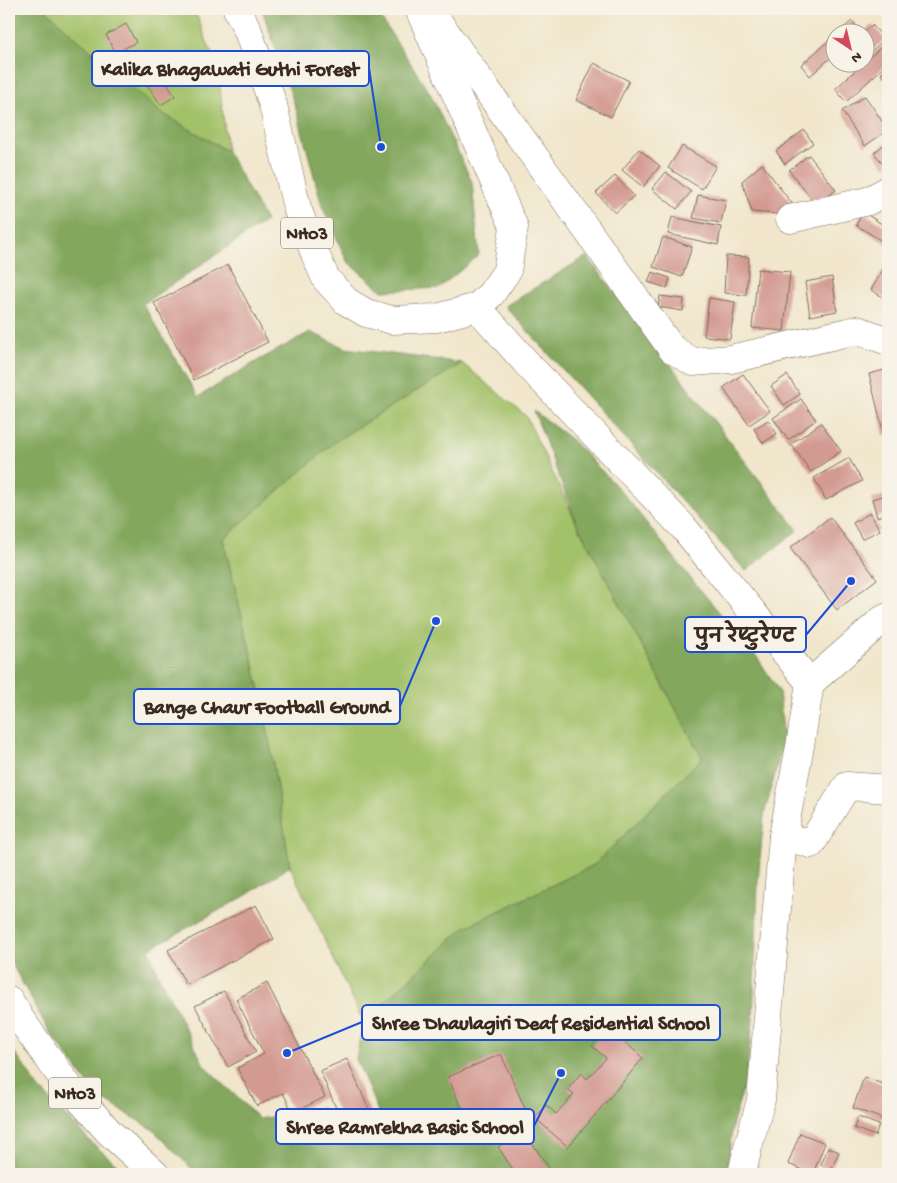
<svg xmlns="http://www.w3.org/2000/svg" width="897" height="1183" viewBox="0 0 897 1183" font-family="'Gochi Hand','Playpen Sans Deva',sans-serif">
  <rect width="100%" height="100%" fill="#f7f3e8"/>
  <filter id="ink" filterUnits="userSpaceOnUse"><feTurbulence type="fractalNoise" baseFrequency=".02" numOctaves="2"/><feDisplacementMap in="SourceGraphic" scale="10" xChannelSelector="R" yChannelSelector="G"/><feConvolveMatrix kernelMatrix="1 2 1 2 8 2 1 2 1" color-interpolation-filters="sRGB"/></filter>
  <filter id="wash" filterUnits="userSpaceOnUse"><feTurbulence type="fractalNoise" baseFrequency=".0096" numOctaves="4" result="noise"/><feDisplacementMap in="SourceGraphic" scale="20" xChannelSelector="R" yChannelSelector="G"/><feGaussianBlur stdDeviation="1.12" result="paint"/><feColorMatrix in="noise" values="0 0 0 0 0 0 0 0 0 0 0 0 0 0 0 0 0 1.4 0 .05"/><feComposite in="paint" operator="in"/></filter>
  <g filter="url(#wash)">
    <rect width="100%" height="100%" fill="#f1e6cb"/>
    <!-- green -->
    <g fill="#a3c169" stroke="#6f7644">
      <polygon points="45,9 194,9 218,69 227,151 160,112 74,36"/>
      <polygon points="462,363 526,416 576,522 702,758 594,865 464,928 363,1022 290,866 263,703 223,539 337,440"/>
    </g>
    <!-- forest -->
    <g fill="#82a75d" stroke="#5e683e">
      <polygon points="9,9 45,9 74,36 160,112 227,151 266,221 143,304 198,397 259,360 310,332 345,348 462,363 337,440 223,539 263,703 290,866 245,896 149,949 157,972 204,1065 259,1119 322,1108 337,1142 383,1123 356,1059 363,1022 464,928 594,865 702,758 576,522 534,411 572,440 621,491 688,575 757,657 779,691 784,740 764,815 758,881 753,1021 746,1077 732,1127 727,1174 197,1174 152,1129 96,1095 49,1031 9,959"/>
      <polygon points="262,9 375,9 430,93 472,182 479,255 439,288 382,291 347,261 322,206 297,112"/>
      <polygon points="587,256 798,530 746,571 505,306"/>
      <polygon points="9,1044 38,1087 91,1142 128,1174 9,1174"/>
    </g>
    <g id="blocks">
      <!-- building -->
      <g fill="#d39a92">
        <polygon points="852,21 861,31 860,32 839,32"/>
        <polygon points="126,24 136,42 116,53 106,35"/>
        <polygon points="872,25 885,39 864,58 864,32"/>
        <polygon points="834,36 834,55 810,76 801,65"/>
        <polygon points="882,46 888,52 888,63 846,102 835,89"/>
        <polygon points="594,63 629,81 611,117 576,100"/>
        <polygon points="888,68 888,82 881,74"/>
        <polygon points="162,76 175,96 161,105 148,86"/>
        <polygon points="865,96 888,130 865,146 842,111"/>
        <polygon points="804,130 813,143 785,164 776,151"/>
        <polygon points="888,141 888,165 886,167 874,153"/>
        <polygon points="682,146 716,166 702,189 668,168"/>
        <polygon points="639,149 660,166 643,187 622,170"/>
        <polygon points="809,155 836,190 816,205 789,170"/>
        <polygon points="762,164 796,209 777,214 752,212 742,181"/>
        <polygon points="666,172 691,192 677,209 652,189"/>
        <polygon points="615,176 634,196 615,213 596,193"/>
        <polygon points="698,195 726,200 721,223 693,218"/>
        <polygon points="863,212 888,228 888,245 856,225"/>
        <polygon points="672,217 721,227 718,245 668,234"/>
        <polygon points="663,237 692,247 682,277 653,267"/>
        <polygon points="726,256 749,257 746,295 724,293"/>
        <polygon points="228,265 268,342 194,380 154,303"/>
        <polygon points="884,268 888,270 888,300 871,290"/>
        <polygon points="758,269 790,272 784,331 752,328"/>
        <polygon points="652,272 670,278 667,288 648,282"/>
        <polygon points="832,277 837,311 810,316 805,282"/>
        <polygon points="660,296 684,299 683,311 658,307"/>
        <polygon points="709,298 735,302 730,339 704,336"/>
        <polygon points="888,369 888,434 884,435 869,374"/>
        <polygon points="743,374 770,411 749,425 723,388"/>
        <polygon points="787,375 800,394 784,405 771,386"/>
        <polygon points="801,399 816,420 788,440 773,418"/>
        <polygon points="768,420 777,434 763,443 754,429"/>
        <polygon points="821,423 841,451 811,472 791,444"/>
        <polygon points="849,458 862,481 826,500 814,478"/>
        <polygon points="888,494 888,513 877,517 872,499"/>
        <polygon points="870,513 880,530 862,539 853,523"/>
        <polygon points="830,517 877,579 837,610 790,548"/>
        <polygon points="256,905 274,939 186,985 168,950"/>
        <polygon points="267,983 325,1097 293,1113 283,1093 257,1106 237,1068 264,1054 236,999"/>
        <polygon points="224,991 256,1052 228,1067 195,1006"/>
        <polygon points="607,1027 643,1058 568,1147 535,1118 546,1105 556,1114 574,1094 568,1089 581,1073 587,1079 606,1058 592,1046"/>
        <polygon points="501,1054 527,1113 473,1136 448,1077"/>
        <polygon points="347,1059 373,1119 346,1131 320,1071"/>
        <polygon points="864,1077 888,1086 888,1105 883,1119 853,1108"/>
        <polygon points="858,1117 879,1125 875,1136 854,1128"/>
        <polygon points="523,1130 553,1174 516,1174 498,1147"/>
        <polygon points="800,1133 825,1143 813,1174 788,1164"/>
        <polygon points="828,1147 839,1152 831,1170 821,1165"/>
      </g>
    </g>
  </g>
  <g filter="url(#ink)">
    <use href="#blocks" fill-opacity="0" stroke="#7b6c5b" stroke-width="1"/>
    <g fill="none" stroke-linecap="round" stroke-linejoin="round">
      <defs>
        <g id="minor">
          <polyline points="429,9 672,349 693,362 731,359 857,330 888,341"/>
          <polyline points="790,219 868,201 888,190"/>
          <polyline points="810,683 882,620 888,617"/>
          <polyline points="783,836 811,844 847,786 888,789"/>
        </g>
        <polyline id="secondary" points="477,307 531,368 684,528 810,683 800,746 783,836 761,1100 748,1147 742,1174"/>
        <g id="primary">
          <polyline points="237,9 248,31 273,105 297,208 315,254 326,279 346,301 366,313 392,320 437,318 477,307 491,294 507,271 514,227 419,9"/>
          <polyline points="9,1000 21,1020 69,1087 109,1132 155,1174"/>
        </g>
      </defs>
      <!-- minor casing -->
      <use href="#minor" stroke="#7b6c5b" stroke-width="29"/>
      <!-- secondary casing -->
      <use href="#secondary" stroke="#7b6c5b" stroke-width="29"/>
      <!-- primary casing -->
      <use href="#primary" stroke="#7b6c5b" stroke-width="29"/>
      <!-- minor -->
      <use href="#minor" stroke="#fff" stroke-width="28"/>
      <!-- secondary -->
      <use href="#secondary" stroke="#fff" stroke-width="28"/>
      <!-- primary -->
      <use href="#primary" stroke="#fff" stroke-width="28"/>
    </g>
  </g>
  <g text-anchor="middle" stroke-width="5" stroke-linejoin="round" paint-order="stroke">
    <!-- shield labels -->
    <g fill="#f7f3e8" stroke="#73665b" stroke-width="1">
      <rect x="281" y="217.5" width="52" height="31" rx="4"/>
      <rect x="49" y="1077.5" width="52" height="31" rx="4"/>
    </g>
    <g font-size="18" font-weight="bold" fill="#3b2a1e">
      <text x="307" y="239">NH03</text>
      <text x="75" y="1099">NH03</text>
    </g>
  </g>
  <!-- callouts -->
  <path fill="none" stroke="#1d4ed8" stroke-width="2" d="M381 147L369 68M851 581L806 635M436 621L400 706M287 1053L362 1022M561 1073L534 1126"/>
  <g fill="#1d4ed8" stroke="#f7f3e8" stroke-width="2">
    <circle cx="381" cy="147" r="5"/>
    <circle cx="851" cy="581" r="5"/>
    <circle cx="436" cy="621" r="5"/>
    <circle cx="287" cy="1053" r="5"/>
    <circle cx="561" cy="1073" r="5"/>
  </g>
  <g fill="#f7f3e8" stroke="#1d4ed8" stroke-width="2">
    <rect x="92" y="51" width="277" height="35" rx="5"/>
    <rect x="685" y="617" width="121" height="35" rx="5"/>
    <rect x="134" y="689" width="266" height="35" rx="5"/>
    <rect x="362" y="1005" width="358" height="35" rx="5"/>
    <rect x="276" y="1109" width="258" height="35" rx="5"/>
  </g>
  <g font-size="20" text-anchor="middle" font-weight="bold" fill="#3b2a1e">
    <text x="230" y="75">Kalika Bhagawati Guthi Forest</text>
    <text x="745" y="642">पुन रेष्टुरेण्ट</text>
    <text x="267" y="713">Bange Chaur Football Ground</text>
    <text x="541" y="1029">Shree Dhaulagiri Deaf Residential School</text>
    <text x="405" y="1133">Shree Ramrekha Basic School</text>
  </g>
  <!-- margin -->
  <rect width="897" height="1183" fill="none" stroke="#f7f3e8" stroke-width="30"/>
  <!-- north arrow -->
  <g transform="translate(850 48) rotate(145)"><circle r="24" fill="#f7f3e8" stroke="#aca397"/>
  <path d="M0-4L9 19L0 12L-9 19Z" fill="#d1495b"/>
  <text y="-8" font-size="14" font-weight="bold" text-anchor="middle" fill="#3b2a1e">N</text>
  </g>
</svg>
